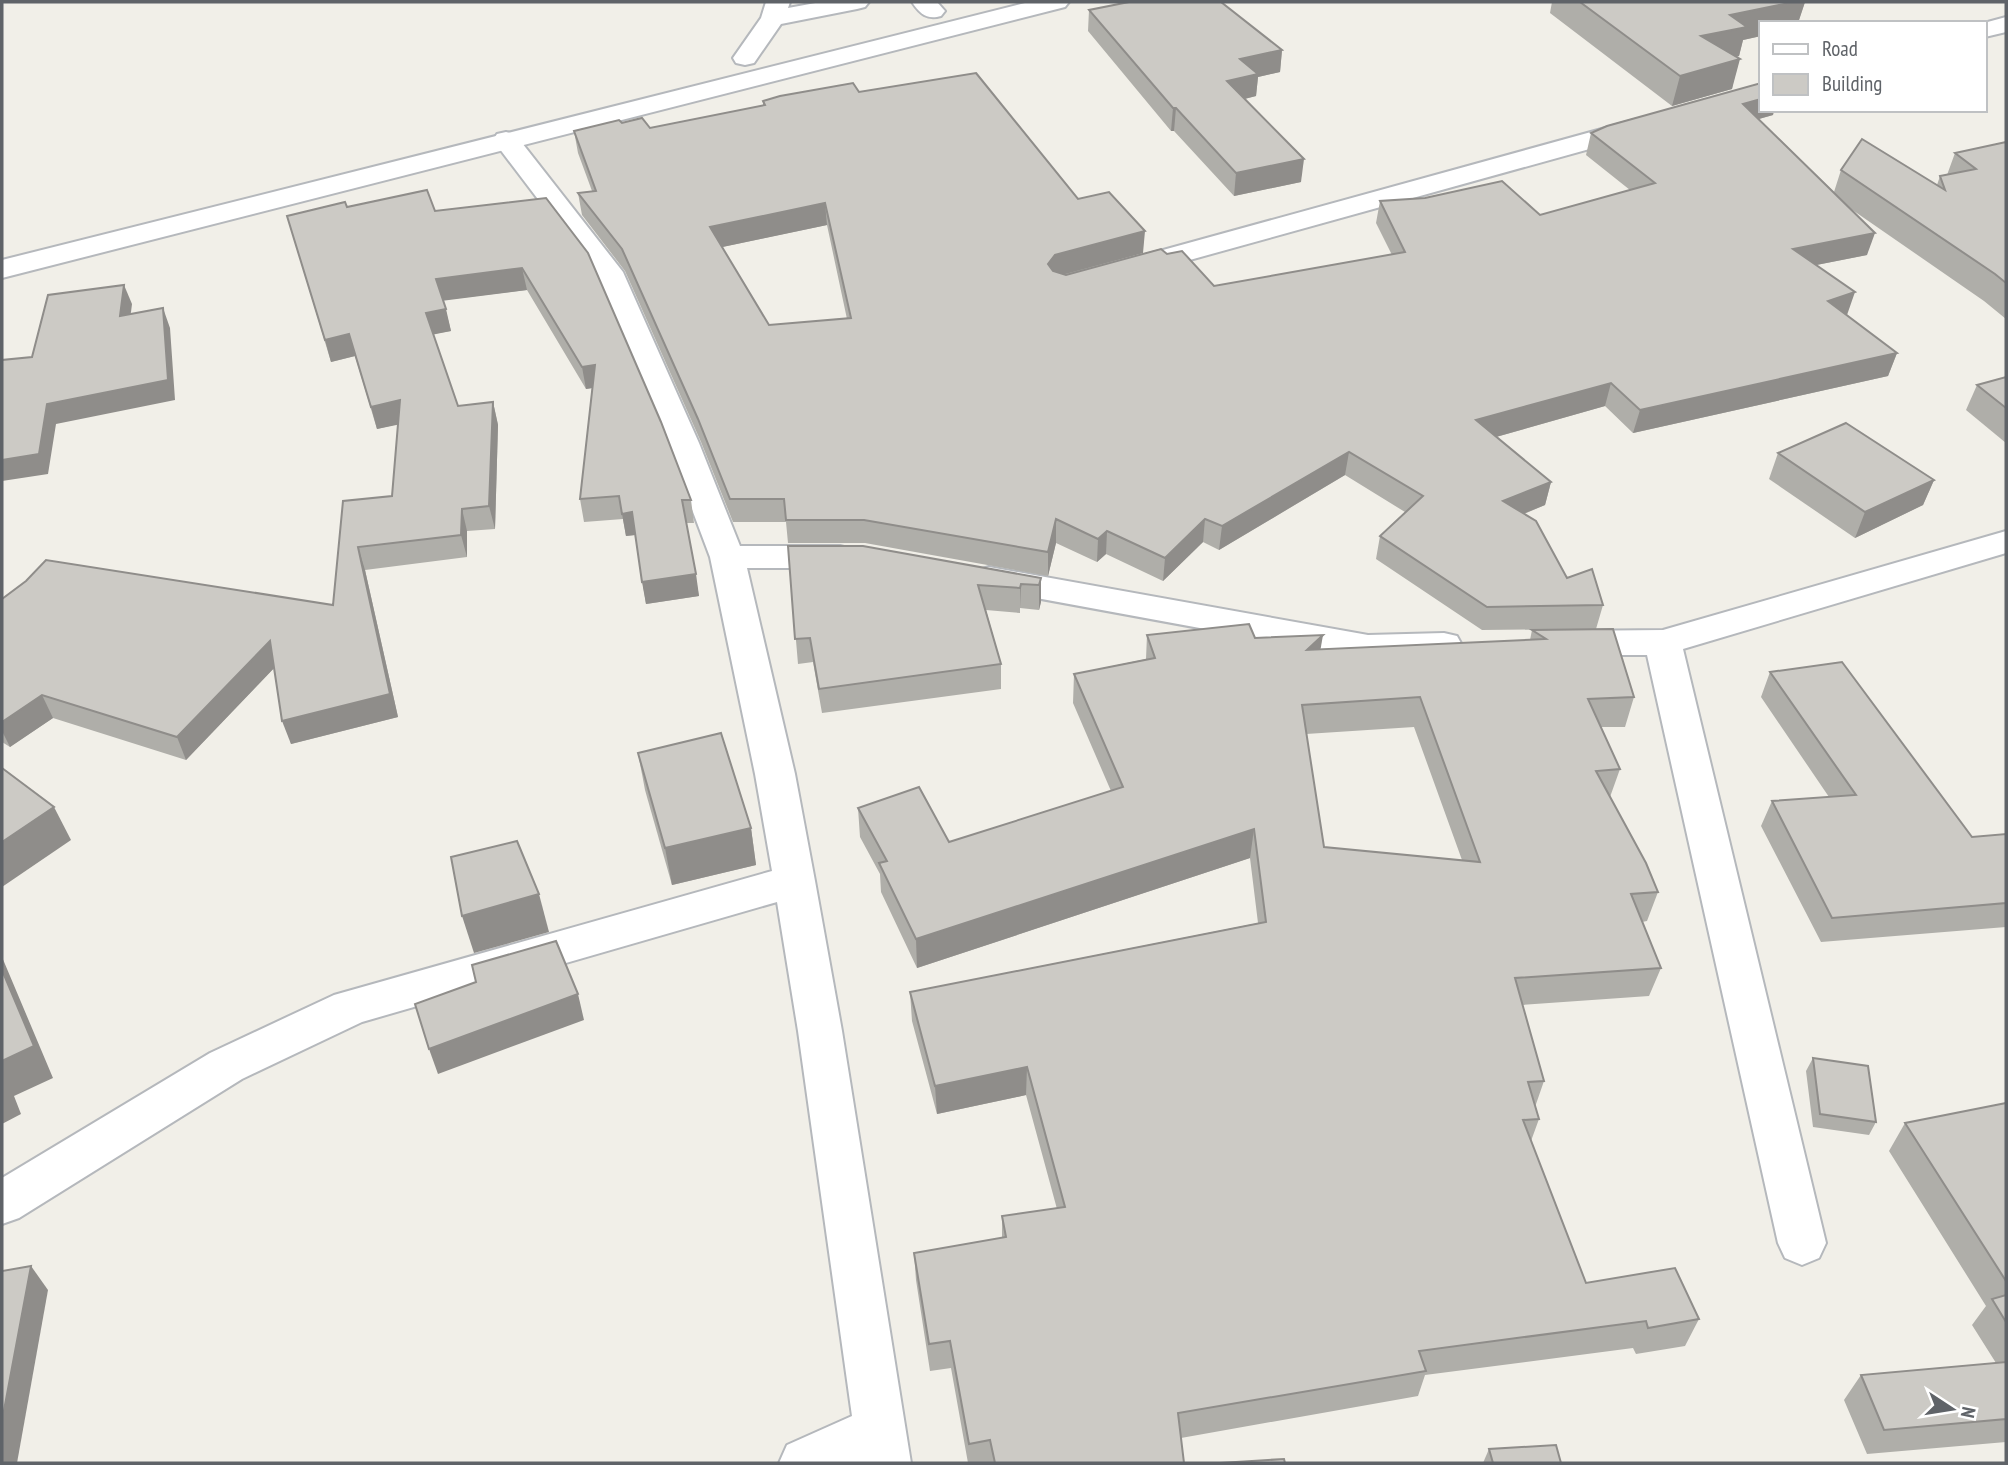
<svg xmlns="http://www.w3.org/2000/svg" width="2008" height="1465" viewBox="0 0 2008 1465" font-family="'PT Sans Narrow',sans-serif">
  <rect width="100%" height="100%" fill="#f1efe8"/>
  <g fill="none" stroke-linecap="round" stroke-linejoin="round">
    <defs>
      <g id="minor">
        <polygon points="766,2 790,2 788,8 821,2 869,2 865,7 857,9 781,24 754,63 745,65 736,63 733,58 761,18"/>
        <path d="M912 2H937L945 11 941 16C927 20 920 14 912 2Z"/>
        <polygon points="2006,17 2006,32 1985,37 1984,23"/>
        <polygon points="1638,119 1647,121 1651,127 1647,133 1143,273 1133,276 1123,273 1118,267 1123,261"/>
        <polygon points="506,132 515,134 623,272 699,443 740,546 840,546 852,549 857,557 852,565 840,568 747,568 795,774 815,881 842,1031 911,1463 779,1463 787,1445 852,1416 798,1031 777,902 362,1022 242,1079 19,1218 2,1224 2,1178 210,1053 334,995 772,871 755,774 710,557 667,443 594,273 493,140 497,134"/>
        <polygon points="2006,531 2006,553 1683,649 1826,1243 1819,1258 1802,1265 1785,1258 1778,1243 1647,655 1564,655 1551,652 1546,643 1551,634 1564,631 1663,630"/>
        <polygon points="989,567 1368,635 1444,633 1457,636 1462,645 1457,654 1444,657 1368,659 976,587 971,579 976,571"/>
      </g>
      <polygon id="tertiary" points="1029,2 1069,2 1065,7 2,278 2,260"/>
    </defs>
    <!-- minor casing -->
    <use href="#minor" stroke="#b5b8bc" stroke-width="4"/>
    <!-- tertiary casing -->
    <use href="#tertiary" stroke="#b5b8bc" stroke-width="4"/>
    <!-- minor -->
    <use href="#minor" fill="#fff" fill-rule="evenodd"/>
    <!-- tertiary -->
    <use href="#tertiary" fill="#fff" fill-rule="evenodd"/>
  </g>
  <!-- wall -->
  <g fill="#afaea9" fill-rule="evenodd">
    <polygon points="1552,2 1805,2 1798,23 1761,23 1761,36 1743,40 1739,56 1736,57 1732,89 1672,106 1550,13"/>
    <polygon points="1089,10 1282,50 1280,72 1258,77 1256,96 1244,99 1301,182 1234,196 1174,131 1171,131 1088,31"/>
    <path d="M859 92 1078 199 1143 253 1065 275 1167 254 1214 286 1392 255 1376 223 1380 201 1540 215 1630 190 1586 155 1591 133 1761 110H1774L1773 115 1759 119 1834 192 1841 170 1937 185 1940 176 1947 175 1955 153 2006 142V319L1984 301 1851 209 1867 255 1816 265 1847 315 1897 353 1888 376 1633 433 1605 406 1496 437 1551 482 1545 505 1524 514 1567 578 1603 605 1596 629 1482 630 1376 559 1380 536 1405 512 1345 475 1219 550 1203 542 1163 581 1106 554 1097 562 1056 543 1048 576 865 543H788L786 522H733L701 442 625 271 582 215 578 193 592 191 578 153 574 131 622 123 650 128 763 106V101ZM827 225 847 319 769 325 722 247Z"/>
    <polygon points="546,198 691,500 694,523 686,523 699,596 646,604 635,535 626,536 623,519 584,522 580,499 592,388 586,389 527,290 443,300 451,331 433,334 458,406 493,402 498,425 495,529 467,531 467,557 365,570 398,717 291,744 274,668 186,760 53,718 10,747 2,742 2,599 333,605 343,501 392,496 398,424 377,429 355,356 331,362 287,216 347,207 435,211"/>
    <polygon points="2006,377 2006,443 1966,410 1977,385"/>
    <polygon points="1778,453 1934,480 1923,505 1855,538 1769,479"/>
    <polygon points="788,546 1041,578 1041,602 1039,610 1020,608 1020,613 986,610 1001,664 1001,689 822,713 813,662 798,664"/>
    <path d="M1532 630 1634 697 1625 727H1601L1620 769 1610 797 1658 892 1647 921 1642 922 1661 968 1649 996 1522 1005 1544 1081 1535 1107 1539 1119 1531 1141 1586 1283 1699 1319 1685 1346 1636 1354 1633 1348 1425 1375 1418 1396 1181 1438 1184 1463H968L951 1368 930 1371 916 1280 914 1253 1002 1238V1216L1057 1209 1026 1095 937 1114 912 1021 910 992 1258 923 1250 858 917 968 881 892 880 874 860 837 858 808 949 842 1111 791 1073 703 1074 674 1146 659 1147 635 1255 638 1320 649 1530 640ZM1414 727 1462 860 1324 847 1306 734Z"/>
    <polygon points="1770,672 1972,837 2006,834 2006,927 1821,942 1761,826 1772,801 1829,797 1761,697"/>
    <polygon points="638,753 751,828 756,865 672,885 645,790"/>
    <polygon points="1813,1058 1876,1122 1869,1135 1813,1127 1806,1071"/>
    <polygon points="2006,1103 2006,1442 1867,1454 1844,1400 1861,1375 1996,1363 1972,1325 1986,1306 1889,1151 1905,1123"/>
    <polygon points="1489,1449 1561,1463 1483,1463"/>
  </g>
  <!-- shaded-wall -->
  <g fill="#8f8d8a">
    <polygon points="1794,2 1805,2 1798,23 1761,23 1761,36 1743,40 1739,56 1693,65 1701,36 1730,15"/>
    <polygon points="1282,50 1280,72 1258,77 1256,96 1225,104 1227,81 1240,59"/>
    <polygon points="1740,59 1732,89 1672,106 1680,76"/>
    <polygon points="1761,99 1761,110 1774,110 1773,115 1737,125 1743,104"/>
    <polygon points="1173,108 1176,108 1174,131 1171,131"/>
    <polygon points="1304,159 1301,182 1234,196 1236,173"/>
    <polygon points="825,203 827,225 713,249 710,227"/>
    <polygon points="1145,231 1143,253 1054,277 1048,264 1055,255"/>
    <polygon points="1875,233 1867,255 1786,271 1793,249"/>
    <polygon points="522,268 527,290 441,301 436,279"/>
    <polygon points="124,285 132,304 128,335 120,316"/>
    <polygon points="1855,292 1847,315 1828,301"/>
    <polygon points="163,308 170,328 175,400 56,424 48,474 2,481 2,460 47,404"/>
    <polygon points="446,309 451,331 431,335 426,313"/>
    <polygon points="349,334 355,356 331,362 325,340"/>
    <polygon points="1897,353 1888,376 1633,433 1640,410"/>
    <polygon points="595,365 599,387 586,389 582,367"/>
    <polygon points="1611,383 1605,406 1471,444 1476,420"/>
    <polygon points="400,400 406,423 377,429 371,407"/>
    <polygon points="493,402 498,425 495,529 489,506"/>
    <polygon points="1349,452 1345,475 1219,550 1222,526"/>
    <polygon points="1934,480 1923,505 1855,538 1865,512"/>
    <polygon points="1551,482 1545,505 1498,524 1503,501"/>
    <polygon points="462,509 467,531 467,557 461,535"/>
    <polygon points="632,512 635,535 626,536 622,514"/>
    <polygon points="1056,519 1056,543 1048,576 1048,552"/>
    <polygon points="1205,519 1203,542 1163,581 1165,558"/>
    <polygon points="1107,531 1106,554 1097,562 1098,539"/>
    <polygon points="358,547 365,570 398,717 291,744 282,721"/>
    <polygon points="696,574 699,596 646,604 642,582"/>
    <polygon points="1041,578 1041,602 1039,610 1039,585"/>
    <polygon points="1021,584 1020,608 1020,613 1020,588"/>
    <polygon points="1323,635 1318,664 1307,650"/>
    <polygon points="270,641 278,664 186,760 177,737"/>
    <polygon points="42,695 53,718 10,747 2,731 2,722"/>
    <polygon points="54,807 71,840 2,887 2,842"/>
    <polygon points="751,828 756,865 672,885 665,848"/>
    <polygon points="1254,829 1250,858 917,968 916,939"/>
    <polygon points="539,894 549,932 474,953 462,916"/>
    <polygon points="2,957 53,1078 14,1096 21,1114 2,1124"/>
    <polygon points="578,994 584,1020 438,1074 429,1049"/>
    <polygon points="1027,1067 1026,1095 937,1114 935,1086"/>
    <polygon points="31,1266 48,1290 17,1463 2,1463 2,1421"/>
  </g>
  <!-- building -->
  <g fill="#cccac5" stroke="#8f8d8a" stroke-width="2" fill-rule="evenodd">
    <polygon points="1129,2 1221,2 1282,50 1240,59 1258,74 1227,81 1304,159 1236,173 1176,108 1173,108 1089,10"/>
    <polygon points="1580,2 1794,2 1730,15 1747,27 1701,36 1740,59 1680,76"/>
    <path d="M976 73 1078 199 1109 192 1145 231 1055 255 1048 264 1053 271 1066 275 1161 249 1167 254 1182 251 1214 286 1405 252 1380 201 1425 198 1502 181 1540 215 1655 183 1591 133 1607 126 1761 83V99L1743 104 1875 233 1793 249 1855 292 1828 301 1897 353 1640 410 1611 383 1476 420 1551 482 1503 501 1536 521 1567 578 1592 569 1603 605 1487 607 1380 536 1423 496 1349 452 1222 526 1205 519 1165 558 1107 531 1098 539 1056 519 1048 552 864 520H786L784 499H730L698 419 622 249 578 193 596 191 574 131 619 120 622 123 642 118 650 128 765 105 763 101 780 96 853 83 859 92ZM825 203 851 318 769 325 710 227Z"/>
    <polygon points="1862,139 1945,190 1940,176 1976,169 1955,153 2006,142 2006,283 1995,274 1841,170"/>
    <polygon points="427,190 435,211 546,198 588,253 661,422 691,500 682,500 696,574 642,582 632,512 622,514 619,496 580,499 595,365 582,367 522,268 436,279 446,309 426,313 458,406 493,402 489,506 462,509 461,535 358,547 390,694 282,721 270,641 177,737 42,695 2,722 2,599 26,581 46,560 333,605 343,501 392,496 400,400 371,407 349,334 325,340 287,216 345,202 347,207"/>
    <polygon points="124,285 120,316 163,308 168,380 47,404 39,454 2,460 2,360 32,357 48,295"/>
    <polygon points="2006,377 2006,408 1977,385"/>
    <polygon points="1846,423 1934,480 1865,512 1778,453"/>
    <polygon points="788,546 863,546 1041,578 1039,585 1021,584 1020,588 978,585 1001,664 819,689 810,638 795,639"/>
    <path d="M1249 624 1255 638 1323 635 1307 650 1546 639 1532 630 1613 629 1634 697 1588 699 1620 769 1596 771 1646 863 1658 892 1631 894 1661 968 1515 978 1544 1081 1528 1082 1539 1119 1523 1120 1586 1283 1675 1268 1699 1319 1648 1328 1646 1321 1419 1351 1426 1371 1178 1413 1184 1463H995L990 1440 969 1444 950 1341 929 1344 914 1253 1006 1237 1002 1216 1065 1207 1027 1067 935 1086 910 992 1266 922 1254 829 916 939 879 863 887 861 858 808 919 787 949 842 1123 787 1074 674 1155 658 1147 635ZM1420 697 1480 862 1324 847 1302 705Z"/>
    <polygon points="1842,662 1972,837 2006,834 2006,903 1832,918 1772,801 1856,795 1770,672"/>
    <polygon points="721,733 751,828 665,848 638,753"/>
    <polygon points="2,768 54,807 2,842"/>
    <polygon points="517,841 539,894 462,916 451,857"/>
    <polygon points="556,941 578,994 429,1049 415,1004 476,982 472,965"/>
    <polygon points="2,970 34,1046 2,1061"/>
    <polygon points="1813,1058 1868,1066 1876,1122 1820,1114"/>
    <polygon points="2006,1103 2006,1281 1905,1123"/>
    <polygon points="31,1266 2,1421 2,1271"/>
    <polygon points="2006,1295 2006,1322 1992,1299"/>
    <polygon points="2006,1362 2006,1419 1884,1430 1861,1375"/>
    <polygon points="1556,1445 1561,1463 1493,1463 1489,1449"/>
    <polygon points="1284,1459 1285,1463 1220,1463"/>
  </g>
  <!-- border -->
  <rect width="2008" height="1465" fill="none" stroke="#5f6368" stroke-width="7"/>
  <!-- legend -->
  <rect x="1759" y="21" width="228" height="91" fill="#ffffff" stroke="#bfc1c3" stroke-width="2"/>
  <rect x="1773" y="44" width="35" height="10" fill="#ffffff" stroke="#bfc1c3" stroke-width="2"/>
  <text x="1822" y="56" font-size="21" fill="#5f6368">Road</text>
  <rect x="1773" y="74" width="35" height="21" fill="#cccac5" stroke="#bfc1c3" stroke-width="2"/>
  <text x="1822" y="91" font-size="21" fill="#5f6368">Building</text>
  <!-- north arrow -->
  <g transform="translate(1952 1409) rotate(102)" stroke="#ffffff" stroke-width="5" paint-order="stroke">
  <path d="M0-5L12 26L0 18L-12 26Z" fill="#5f6368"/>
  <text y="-10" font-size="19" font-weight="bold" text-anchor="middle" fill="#5f6368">N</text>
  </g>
</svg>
